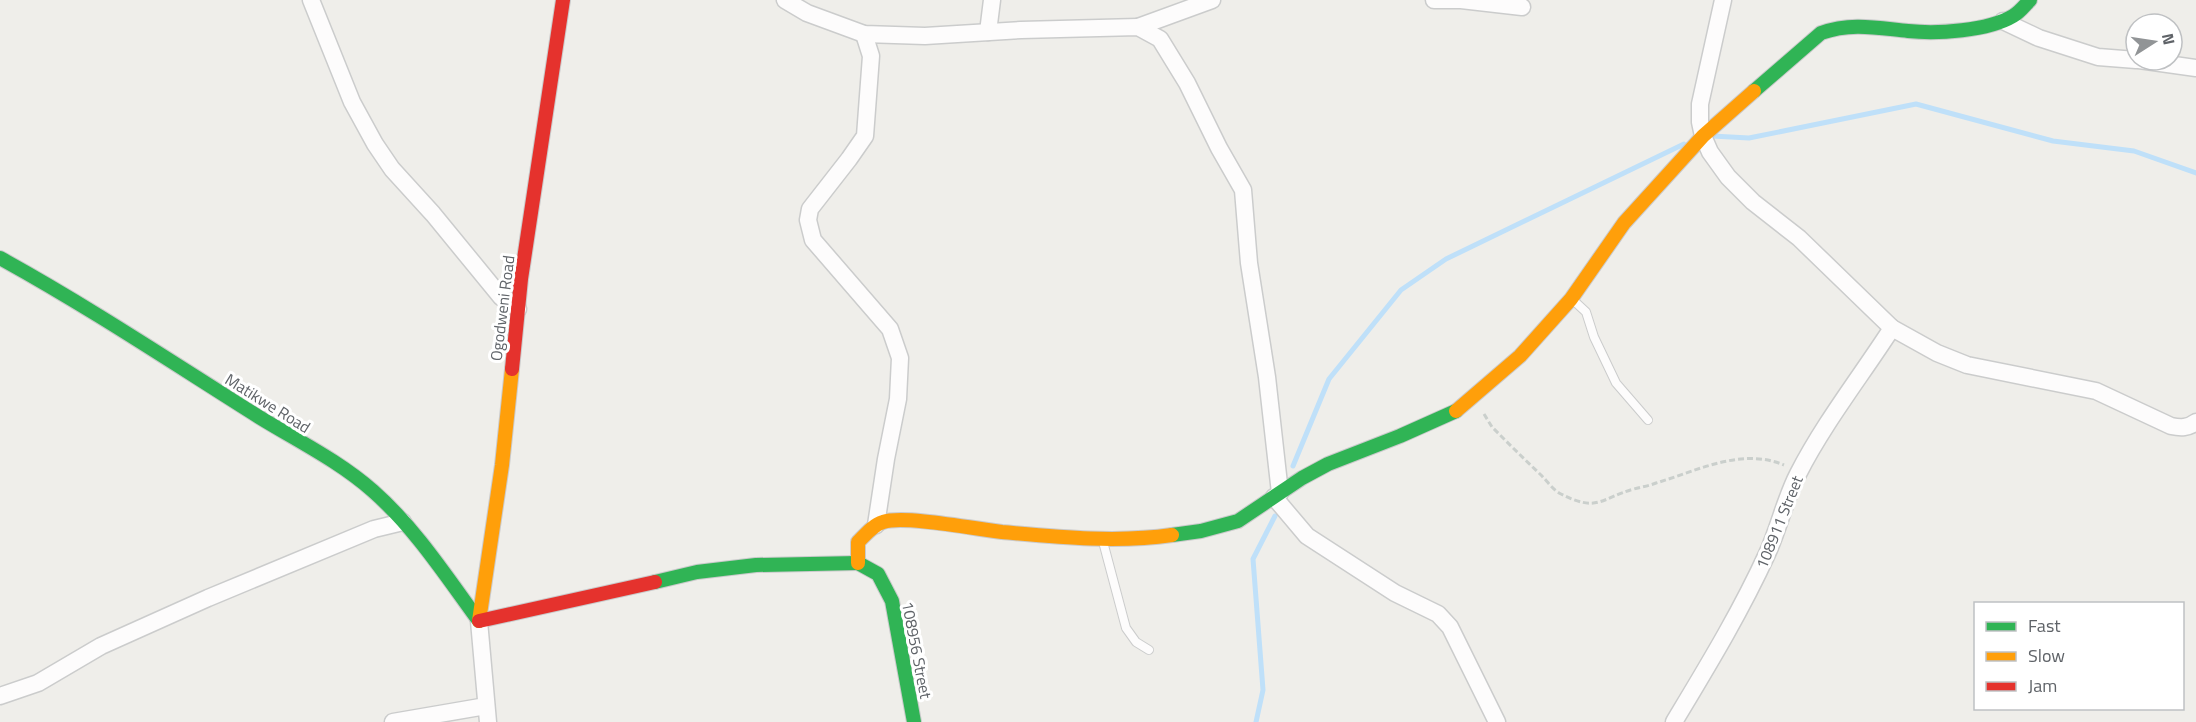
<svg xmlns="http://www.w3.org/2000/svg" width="2196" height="722" viewBox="0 0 2196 722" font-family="'Titillium Web',sans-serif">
  <rect width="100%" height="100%" fill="#efeeea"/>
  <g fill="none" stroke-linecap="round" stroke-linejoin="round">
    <!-- stream -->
    <g stroke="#bfe0f9" stroke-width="5">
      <polyline points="1712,136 1749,138 1916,104 2053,141 2134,151 2196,173"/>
      <polyline points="1293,466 1329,379 1401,290 1446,259 1684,144"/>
      <polyline points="1256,722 1263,690 1253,559 1275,516"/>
    </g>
    <defs>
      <g id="lane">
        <polyline points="1572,299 1586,312 1594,337 1616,383 1648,420"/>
        <polyline points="1102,538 1126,628 1136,642 1149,650"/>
      </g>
      <g id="street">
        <polyline points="311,0 352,102 375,144 392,169 433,214 501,297 518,309"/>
        <polyline points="785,0 807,13 864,34 925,36 1021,30 1138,27 1160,39 1187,83 1219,148 1243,190 1249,263 1267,377 1280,493"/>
        <polyline points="1434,0 1461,0 1522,7"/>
        <path d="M1723 0 1700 104V122L1703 136 1710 152 1728 177 1753 202 1799 238 1892 328 1937 353 1967 365 2096 391 2171 426C2181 428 2188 428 2196 422"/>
        <polyline points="2003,21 2039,38 2098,57 2136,60"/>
        <polyline points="1138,27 1212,0"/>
        <polyline points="988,32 992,0"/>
        <polyline points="864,34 871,56 865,136 849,159 810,209 808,220 813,240 890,329 900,358 898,399 886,459 876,525"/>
        <polyline points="2139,60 2196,68"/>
        <polyline points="1274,497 1307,536 1395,593 1438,614 1450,627 1497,722"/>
        <polyline points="479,621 488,722"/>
        <polyline points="0,696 38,683 101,646 208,598 374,529 403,522"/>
        <polyline points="393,722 486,706"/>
        <path d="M1674 722C1707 667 1740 613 1767 554 1779 528 1785 499 1798 474 1824 423 1861 376 1892 328"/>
      </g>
      <g id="fast">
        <path d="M1754 91 1821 33C1851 22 1878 28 1908 31 1937 34 1988 31 2013 16 2020 12 2025 5 2030 0"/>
        <path d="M0 258C89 307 173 363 259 417 298 441 339 461 373 491 415 528 446 576 479 621"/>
        <polyline points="1172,535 1201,531 1238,521 1302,478 1328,464 1400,436 1456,411"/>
        <polyline points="858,563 878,574 892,601 914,722"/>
        <polyline points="655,582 697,572 756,565 858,563"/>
      </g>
      <g id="slow">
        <polyline points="1456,411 1520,356 1571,299 1624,223 1703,136 1754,91"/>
        <path d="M858 563V542C865 535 873 525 883 522 904 515 976 529 1002 532 1057 537 1117 543 1172 535"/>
        <polyline points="479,621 502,465 512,369"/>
      </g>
      <g id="jam">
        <polyline points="512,369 521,279 563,0"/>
        <polyline points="479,621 655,582"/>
      </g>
    </defs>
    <!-- lane casing -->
    <use href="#lane" stroke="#cbcccc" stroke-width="10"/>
    <!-- street casing -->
    <use href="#street" stroke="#cbcccc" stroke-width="19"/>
    <!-- fast casing -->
    <use href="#fast" stroke="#cacacb" stroke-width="16"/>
    <!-- slow casing -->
    <use href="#slow" stroke="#cacacb" stroke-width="16"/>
    <!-- jam casing -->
    <use href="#jam" stroke="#cacacb" stroke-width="16"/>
    <!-- path -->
    <path stroke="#cacfcc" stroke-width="3" stroke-dasharray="6 3" stroke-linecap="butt" d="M1484 414 1492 427C1508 443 1524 459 1541 475 1547 481 1553 490 1561 494 1598 513 1601 498 1634 489 1641 487 1649 486 1656 483 1697 471 1741 447 1784 465"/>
    <!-- lane -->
    <use href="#lane" stroke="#fdfcfc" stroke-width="8"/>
    <!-- street -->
    <use href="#street" stroke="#fdfcfc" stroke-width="16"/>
    <!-- fast -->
    <use href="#fast" stroke="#30b455" stroke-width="14"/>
    <!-- slow -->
    <use href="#slow" stroke="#ff9f0a" stroke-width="14"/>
    <!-- jam -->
    <use href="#jam" stroke="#e5322d" stroke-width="14"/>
  </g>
  <g text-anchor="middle" stroke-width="6" stroke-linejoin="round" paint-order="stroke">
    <!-- street labels -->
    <g font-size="16" fill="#5f6368" stroke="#fff">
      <text transform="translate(502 308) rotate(-83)" y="6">Ogodweni Road</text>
      <text transform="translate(268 403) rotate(32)" y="6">Matikwe Road</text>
      <text transform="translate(1779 522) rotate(-68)" y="6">108911 Street</text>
      <text transform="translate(917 650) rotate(79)" y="6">108956 Street</text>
    </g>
  </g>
  <!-- legend -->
  <rect x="1974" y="602" width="210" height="108" fill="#ffffff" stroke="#bfc1c3" stroke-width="1.5"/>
  <rect x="1986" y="622" width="30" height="9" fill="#30b455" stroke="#bfc1c3" stroke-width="1.5"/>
  <text x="2028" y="632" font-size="18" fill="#5f6368">Fast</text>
  <rect x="1986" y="652" width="30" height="9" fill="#ff9f0a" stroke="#bfc1c3" stroke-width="1.5"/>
  <text x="2028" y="662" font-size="18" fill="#5f6368">Slow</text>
  <rect x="1986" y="682" width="30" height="9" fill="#e5322d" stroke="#bfc1c3" stroke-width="1.5"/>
  <text x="2028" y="692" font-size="18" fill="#5f6368">Jam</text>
  <!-- north arrow -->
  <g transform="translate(2154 42) rotate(78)"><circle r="28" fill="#ffffff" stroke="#bfc1c3" stroke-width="1.5"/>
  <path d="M0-4.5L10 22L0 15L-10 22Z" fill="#919496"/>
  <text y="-9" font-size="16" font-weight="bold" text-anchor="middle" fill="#5f6368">N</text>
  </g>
</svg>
